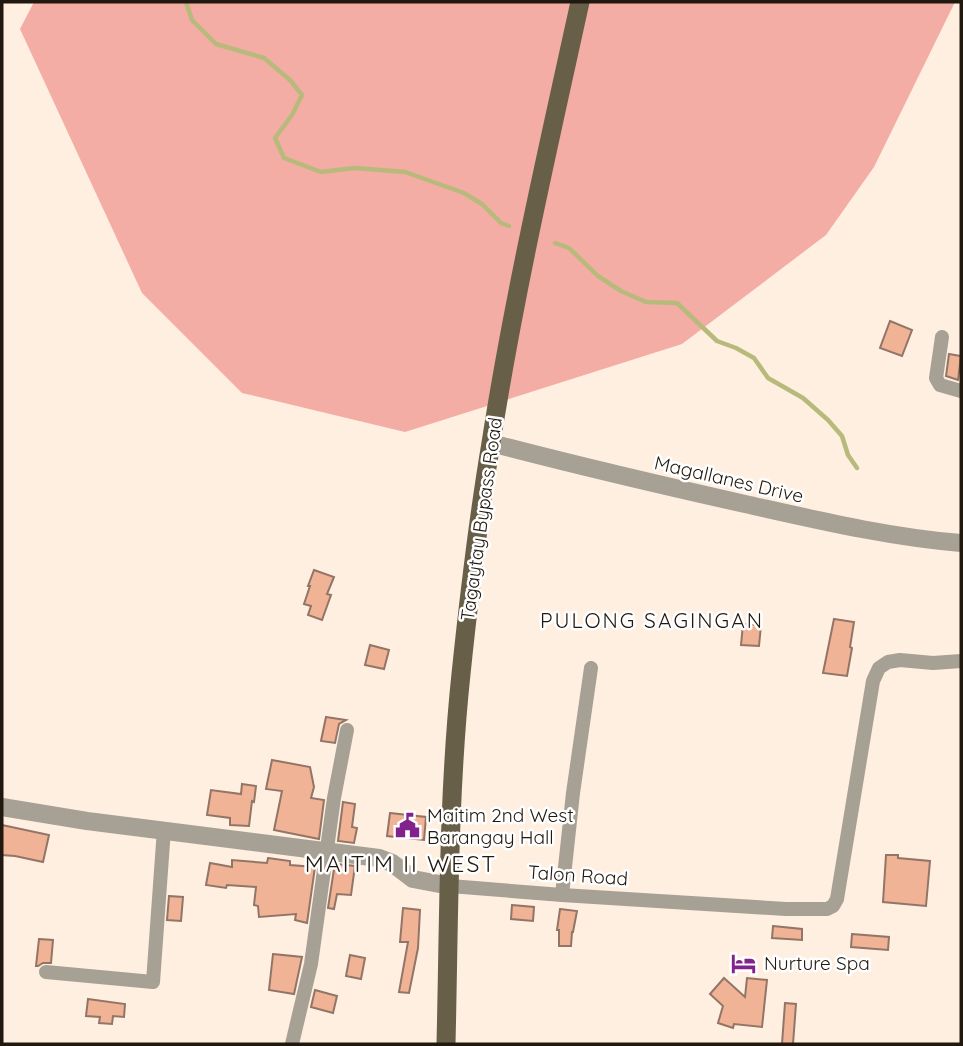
<svg xmlns="http://www.w3.org/2000/svg" width="963" height="1046" viewBox="0 0 963 1046" font-family="Quicksand,sans-serif">
  <rect width="100%" height="100%" fill="#feefe0"/>
  <!-- forest -->
  <polygon fill="#f3ada5" points="34,2 955,2 874,167 826,235 682,344 405,432 242,393 142,293 20,29"/>
  <g fill="none" stroke-linecap="round" stroke-linejoin="round">
    <!-- stream -->
    <g stroke="#b8ba7c" stroke-width="4.5">
      <polyline points="186,2 192,20 216,44 264,58 290,80 302,95 292,115 275,138 284,158 321,172 355,168 405,172 464,193 482,204 501,223 509,226"/>
      <polyline points="555,243 569,248 598,276 621,291 646,302 677,303 717,341 736,348 754,358 768,378 803,398 828,420 842,436 848,455 857,468"/>
    </g>
  </g>
  <!-- building -->
  <g fill="#f1b395" stroke="#927566" stroke-width="2">
    <polygon points="890,321 912,330 902,356 880,348"/>
    <polygon points="949,354 961,356 958,380 946,376"/>
    <polygon points="314,570 334,577 327,594 331,595 322,620 308,615 311,606 304,604 310,586 308,586"/>
    <polygon points="834,619 854,622 850,647 852,648 847,676 823,673"/>
    <polygon points="743,624 761,625 759,646 741,645"/>
    <polygon points="370,645 389,650 384,669 365,665"/>
    <polygon points="326,717 346,720 339,724 335,743 321,741"/>
    <polygon points="272,760 310,767 314,787 311,798 324,800 319,839 274,830 282,791 266,789"/>
    <polygon points="242,784 256,786 254,802 252,801 249,826 230,825 230,818 207,815 211,790 241,794"/>
    <polygon points="343,802 355,804 352,827 357,828 354,843 338,841"/>
    <polygon points="390,813 426,817 424,840 387,836"/>
    <polygon points="2,825 49,835 43,862 15,856 2,855"/>
    <polygon points="886,855 898,855 898,858 930,861 926,906 883,902"/>
    <polygon points="268,858 290,861 290,865 315,867 307,923 295,920 296,914 259,917 258,906 254,905 256,887 227,885 226,888 206,885 210,863 232,867 232,860 267,863"/>
    <polygon points="337,864 355,866 351,895 337,894 334,909 328,908 334,869 337,869"/>
    <polygon points="169,896 183,897 181,921 167,920"/>
    <polygon points="512,905 534,907 533,921 511,919"/>
    <polygon points="403,908 420,910 418,948 409,993 399,992 408,942 400,942"/>
    <polygon points="560,909 577,911 573,932 572,932 571,946 559,946 559,930 557,930"/>
    <polygon points="773,926 802,929 802,940 772,938"/>
    <polygon points="852,934 889,937 888,950 851,947"/>
    <polygon points="39,939 53,940 51,963 43,963 38,966 36,966"/>
    <polygon points="273,954 302,957 294,994 269,990"/>
    <polygon points="350,955 365,958 361,979 346,976"/>
    <polygon points="724,978 745,997 747,978 767,980 762,1027 734,1024 733,1028 718,1023 723,1006 710,994"/>
    <polygon points="315,990 337,996 333,1013 311,1007"/>
    <polygon points="88,999 125,1004 124,1017 113,1016 112,1024 99,1023 100,1017 86,1016"/>
    <polygon points="785,1003 796,1004 793,1044 782,1044"/>
  </g>
  <g fill="none" stroke-linecap="round" stroke-linejoin="round">
    <!-- minor -->
    <g stroke="#a6a194" stroke-width="14">
      <polyline points="942,337 936,378 940,385 961,391"/>
      <polyline points="450,886 562,895 786,909 827,909 833,906 837,899 873,681 879,668 888,662 900,660 933,663 961,661"/>
      <polyline points="562,895 573,793 591,668"/>
      <polyline points="46,972 153,982 164,829"/>
      <polyline points="292,1044 311,964 334,798 347,730"/>
    </g>
    <!-- tertiary -->
    <g stroke="#a6a194" stroke-width="18">
      <path d="M491 443C575 465 660 485 745 504 817 520 888 537 961 543"/>
      <polyline points="2,807 87,821 379,858 392,863 413,879 450,886"/>
    </g>
    <!-- primary -->
    <path stroke="#685f49" stroke-width="19" d="M446 1044C449 921 448 797 461 674 469 597 478 520 491 443 514 295 548 148 580 2"/>
  </g>
  <!-- icons -->
  <defs>
    <symbol id="civic-bare" viewBox="-9 -9 18 18"><path d="M-.6-6.5H3V-4.5H.6V-3L4-1V1h2V6H-6V1h2V-1L-.6-3ZM-1.2 2.5V6h2.4V2.5Z" fill="#82228d" stroke="#fff" stroke-width="2.5" paint-order="stroke"/></symbol>
    <symbol id="hotel-bare" viewBox="-9 -9 18 18"><path d="M-6-4.5h1.5V1H6V5H4.5V3h-9V5H-6ZM-4 0a1.8 1.8 0 1 1 3.6 0ZM.5 0V-2.5h3Q6-2.5 6 0Z" fill="#82228d" stroke="#fff" stroke-width="2.5" paint-order="stroke"/></symbol>
  </defs>
  <g fill-rule="evenodd">
    <use href="#civic-bare" x="390" y="808" width="35" height="35"/>
    <use href="#hotel-bare" x="726" y="946" width="35" height="35"/>
  </g>
  <g text-anchor="middle" stroke-width="5" stroke-linejoin="round" paint-order="stroke">
    <!-- street labels -->
    <g font-size="19" fill="#21180f" stroke="#fff">
      <text transform="translate(729 479) rotate(13)" y="7">Magallanes Drive</text>
      <text transform="translate(481 519) rotate(-82)" y="7">Tagaytay Bypass Road</text>
      <text transform="translate(578 875) rotate(4)" y="7">Talon Road</text>
    </g>
    <!-- poi labels -->
    <g font-size="19" fill="#21180f" stroke="#fff" text-anchor="start">
      <text x="427" y="822">Maitim 2nd West<tspan x="427" dy="22">Barangay Hall</tspan></text>
      <text x="764" y="970">Nurture Spa</text>
    </g>
    <!-- neighbourhood labels -->
    <g font-size="21" letter-spacing="2" fill="#21180f" stroke="#fff">
      <text x="652" y="628">PULONG SAGINGAN</text>
    </g>
    <!-- quarter labels -->
    <g font-size="23" letter-spacing="2" fill="#21180f" stroke="#fff">
      <text x="401" y="872">MAITIM II WEST</text>
    </g>
  </g>
  <!-- border -->
  <rect width="963" height="1046" fill="none" stroke="#21180f" stroke-width="7"/>
</svg>
